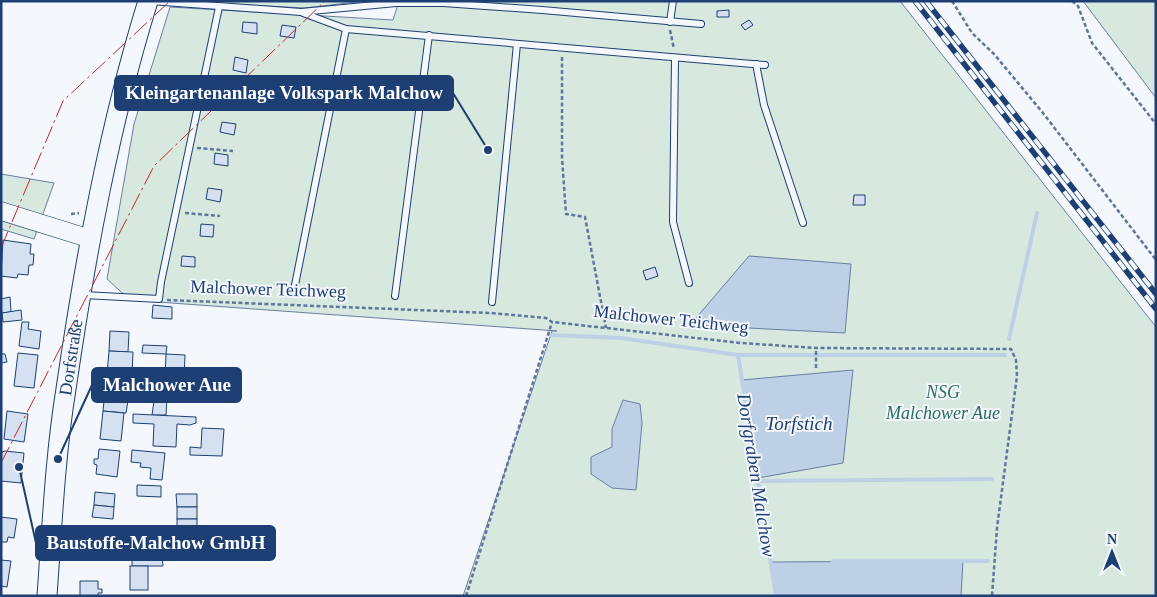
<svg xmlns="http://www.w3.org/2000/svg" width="1157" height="597" viewBox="0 0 1157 597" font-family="'Times New Roman',serif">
  <rect width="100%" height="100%" fill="#f4f7fb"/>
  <!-- green -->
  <g fill="#d7e8df" stroke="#687fa3">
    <polygon points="171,1 365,1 305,8"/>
    <polygon points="399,1 900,1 1156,327 1156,596 463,596 552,331 557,331 130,300 107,279 134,124 170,7 393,20"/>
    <polygon points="1083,1 1156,1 1156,98"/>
    <polygon points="1,174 54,183 34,239 1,229"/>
  </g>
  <!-- water -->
  <g fill="#bed0e5" stroke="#687fa3">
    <polygon points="749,256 851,264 845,333 690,325"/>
    <polygon points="853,370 843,463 758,478 742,380"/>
    <polygon points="623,400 640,404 642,423 636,490 612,488 591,474 591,457 612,447 612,429"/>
    <polygon points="963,561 961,596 776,596 770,562"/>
  </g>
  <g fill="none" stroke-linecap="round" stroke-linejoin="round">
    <!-- stream -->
    <g stroke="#bed0e5" stroke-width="4">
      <polyline points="551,335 621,338 738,355 1005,355"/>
      <polyline points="1009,339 1037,213"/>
      <polyline points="738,355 776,596"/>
      <polyline points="759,481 992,479"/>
      <polyline points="833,561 988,561"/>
    </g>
  </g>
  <!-- building -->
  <g fill="#d5e0f0" stroke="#1d3f73">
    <polygon points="729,10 729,17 717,17 717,11"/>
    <polygon points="749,20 753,25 745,30 741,25"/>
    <polygon points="243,22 257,23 257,34 242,32"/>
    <polygon points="282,25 296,27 294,38 280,36"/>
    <polygon points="235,57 248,60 246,73 233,70"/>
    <polygon points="222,122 236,124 234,135 220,132"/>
    <polygon points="215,153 228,155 228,166 214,164"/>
    <polygon points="208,188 222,190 220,202 206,199"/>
    <polygon points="854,195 865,195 865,205 853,205"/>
    <polygon points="201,224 214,225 213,237 200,236"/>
    <polygon points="3,240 31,244 30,254 34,254 33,265 29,265 28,275 18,274 17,278 1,276"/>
    <polygon points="182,256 195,257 195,267 181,266"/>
    <polygon points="655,267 658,276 646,280 643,271"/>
    <polygon points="10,297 11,312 1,313 1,299"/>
    <polygon points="153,305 172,307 172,319 152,318"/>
    <polygon points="21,310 22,320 3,322 2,313"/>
    <polygon points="22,322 29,322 28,329 41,331 39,349 19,346"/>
    <polygon points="110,331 129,332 128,352 109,351"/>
    <polygon points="143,345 167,346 166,354 142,353"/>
    <polygon points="109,351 133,352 132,376 107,375"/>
    <polygon points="18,353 38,355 34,388 14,386"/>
    <polygon points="1,354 5,354 7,362 1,363"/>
    <polygon points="166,354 185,355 184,379 165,378"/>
    <polygon points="156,387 178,388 178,398 167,397 166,415 152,415"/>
    <polygon points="105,391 129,394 126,413 103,411"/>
    <polygon points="7,411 28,414 24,442 4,439"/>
    <polygon points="103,411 124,413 121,441 100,439"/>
    <polygon points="133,414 196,417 196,423 190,425 177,424 176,447 153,446 154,424 133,423"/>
    <polygon points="202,428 224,429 222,456 190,455 190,447 201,448"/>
    <polygon points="99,449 120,451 117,477 96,474 97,465 94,464 94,459 98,459"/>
    <polygon points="132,450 165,453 162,480 150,479 151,468 140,467 141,463 131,462"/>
    <polygon points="5,451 24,453 21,483 1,481 1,458 2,452"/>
    <polygon points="137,485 161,486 161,497 137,496"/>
    <polygon points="95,492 115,494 114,507 94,505"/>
    <polygon points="176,494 197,494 197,507 177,507"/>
    <polygon points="94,505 114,507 113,519 92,517"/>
    <rect x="177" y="507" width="20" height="12"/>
    <polygon points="1,517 17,519 14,538 8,537 7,542 1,542"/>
    <rect x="177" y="519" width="20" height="13"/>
    <polygon points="162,554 163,566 132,566 132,555"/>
    <polygon points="1,560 11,561 7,587 1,586"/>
    <rect x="130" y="566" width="18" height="24"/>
    <polygon points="80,581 98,581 98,589 102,589 102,593 98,593 98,596 80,596"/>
  </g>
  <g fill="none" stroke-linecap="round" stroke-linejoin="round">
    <defs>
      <g id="service">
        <polyline points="150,1 301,12 396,3 443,3 542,10 701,24"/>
        <polyline points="303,13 346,29 765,65"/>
        <polyline points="670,22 673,1"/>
        <polyline points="675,58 673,222 689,283"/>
        <polyline points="756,64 764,105 803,223"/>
        <polyline points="294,290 346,29"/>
        <polyline points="84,295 159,299 161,282 219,7"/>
        <polyline points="395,296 429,35"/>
        <polyline points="492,302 517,44"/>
      </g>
      <polyline id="secondary" points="1,211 91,239"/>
      <g id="primary">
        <path id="s1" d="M47 596C52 527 55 457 66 389 85 259 109 127 148 1"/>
      </g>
    </defs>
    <!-- service casing -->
    <use href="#service" stroke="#1d3f73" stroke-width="8"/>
    <!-- secondary casing -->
    <use href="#secondary" stroke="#1d3f73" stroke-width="19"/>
    <!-- primary casing -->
    <use href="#primary" stroke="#1d3f73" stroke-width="21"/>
    <!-- path -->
    <g stroke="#5e769c" stroke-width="2.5" stroke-dasharray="4 2.5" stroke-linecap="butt">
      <polyline points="952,1 972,33 994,54 1043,113 1156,260"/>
      <polyline points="1072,1 1078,6 1092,43 1156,124"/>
      <polyline points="670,30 674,49"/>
      <polyline points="562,57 562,158 566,214 585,217 606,328"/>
      <polyline points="213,84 246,89"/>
      <polyline points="197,148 233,151"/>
      <polyline points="185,213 220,216"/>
      <polyline points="71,214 79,213"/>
      <polyline points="167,300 491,313 546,318 552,322 741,343 816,348 1011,349 1016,360 1017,376 997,528 992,596"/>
      <polyline points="816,368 816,348"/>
      <polyline points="466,596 552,322"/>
    </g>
    <!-- service -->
    <use href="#service" stroke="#f4f7fb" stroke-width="6"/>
    <!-- secondary -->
    <use href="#secondary" stroke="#f4f7fb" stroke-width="18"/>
    <!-- primary -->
    <use href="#primary" stroke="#f4f7fb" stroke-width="19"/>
    <defs>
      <g id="rail">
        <polyline points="915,1 1156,309"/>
        <polyline points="926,1 1156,294"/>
      </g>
    </defs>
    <!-- rail casing -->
    <use href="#rail" stroke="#1d3f73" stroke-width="5.5"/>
    <!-- rail -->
    <use href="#rail" stroke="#f4f7fb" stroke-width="4" stroke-dasharray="11" stroke-linecap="butt"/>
    <!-- power -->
    <g stroke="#c62828" stroke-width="1" stroke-dasharray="18 4 2.5 4" stroke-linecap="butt">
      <polyline points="1,248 63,101 170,1"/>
      <polyline points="1,463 154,166 325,1"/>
    </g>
  </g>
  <g text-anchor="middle" stroke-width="4" stroke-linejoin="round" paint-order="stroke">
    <!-- street labels -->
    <g font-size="18" fill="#1d3f73" stroke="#f4f7fb">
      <text transform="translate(268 289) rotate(2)" y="6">Malchower Teichweg</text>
      <text transform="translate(671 319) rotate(6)" y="6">Malchower Teichweg</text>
      <text dy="6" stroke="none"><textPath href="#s1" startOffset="240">Dorfstraße</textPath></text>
    </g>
    <!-- park labels -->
    <g font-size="18" font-style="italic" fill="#2c6c60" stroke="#f4f7fb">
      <text x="943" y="398">NSG<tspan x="943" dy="21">Malchower Aue</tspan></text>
    </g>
    <!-- water labels -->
    <g font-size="19" font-style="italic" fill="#1d3f73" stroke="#f4f7fb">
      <text x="799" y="430">Torfstich</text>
      <text transform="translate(757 475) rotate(81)" y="7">Dorfgraben Malchow</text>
    </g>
  </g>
  <!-- callouts -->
  <path fill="none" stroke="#1d3f73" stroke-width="2" d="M488 150L453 93M58 459L92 385M19 467L36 543"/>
  <g fill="#1d3f73" stroke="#f4f7fb" stroke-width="2">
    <circle cx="488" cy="150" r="5"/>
    <circle cx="58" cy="459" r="5"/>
    <circle cx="19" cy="467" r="5"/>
  </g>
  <g fill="#1d3f73" stroke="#1d3f73" stroke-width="2">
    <rect x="115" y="76" width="338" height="34" rx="5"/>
    <rect x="92" y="368" width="149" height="34" rx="5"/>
    <rect x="36" y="526" width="239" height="34" rx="5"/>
  </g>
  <g font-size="19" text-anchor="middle" font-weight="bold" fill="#fff">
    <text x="284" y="99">Kleingartenanlage Volkspark Malchow</text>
    <text x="167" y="391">Malchower Aue</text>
    <text x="156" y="549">Baustoffe-Malchow GmbH</text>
  </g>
  <!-- border -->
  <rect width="1157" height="597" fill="none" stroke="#1d3f73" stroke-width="5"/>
  <!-- north arrow -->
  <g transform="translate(1112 552)" stroke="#f4f7fb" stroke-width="4" paint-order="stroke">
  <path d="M0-4L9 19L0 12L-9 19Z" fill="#1d3f73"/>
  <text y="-8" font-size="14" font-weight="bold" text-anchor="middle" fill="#1d3f73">N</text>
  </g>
</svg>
